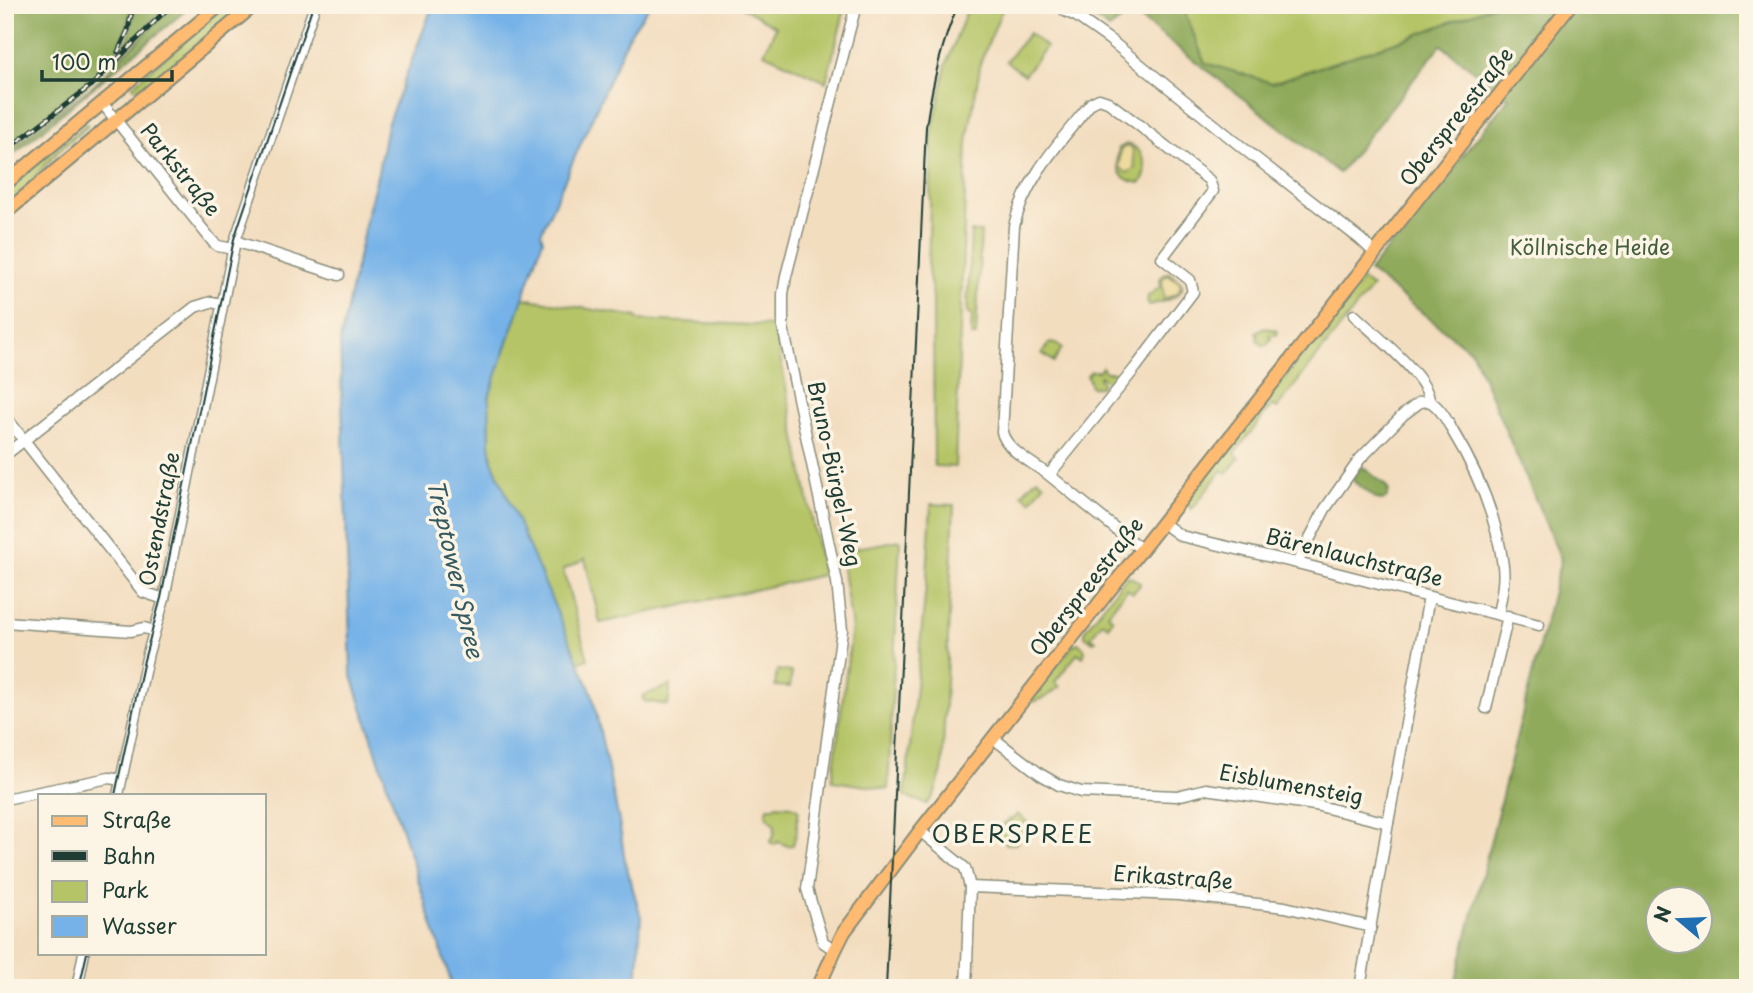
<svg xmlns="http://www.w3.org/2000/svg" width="1753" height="993" viewBox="0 0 1753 993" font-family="'Playpen Sans',sans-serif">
  <rect width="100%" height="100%" fill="#fcf5e5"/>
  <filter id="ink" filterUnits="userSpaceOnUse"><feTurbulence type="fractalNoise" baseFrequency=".0143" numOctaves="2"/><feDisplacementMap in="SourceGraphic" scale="14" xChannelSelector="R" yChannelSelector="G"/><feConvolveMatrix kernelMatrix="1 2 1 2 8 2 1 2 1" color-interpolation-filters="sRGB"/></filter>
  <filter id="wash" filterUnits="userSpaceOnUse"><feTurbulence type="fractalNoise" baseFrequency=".00686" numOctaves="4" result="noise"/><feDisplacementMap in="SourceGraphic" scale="28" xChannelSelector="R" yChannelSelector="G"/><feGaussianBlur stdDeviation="1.57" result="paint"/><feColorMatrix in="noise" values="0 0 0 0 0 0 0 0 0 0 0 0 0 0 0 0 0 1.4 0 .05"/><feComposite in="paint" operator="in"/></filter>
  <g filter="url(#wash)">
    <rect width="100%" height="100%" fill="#f3ddbf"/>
    <!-- green -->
    <g fill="#b5c466" stroke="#6a804d" stroke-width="2">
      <polygon points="226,5 246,5 179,61 143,87 137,89 133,87 133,85"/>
      <polygon points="738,5 846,5 826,82 764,53 776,27"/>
      <polygon points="969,5 1004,5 981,61 967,142 955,467 934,466 933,297 928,271 932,134 946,65"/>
      <polygon points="1182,5 1495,5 1414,36 1272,83 1205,63"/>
      <polygon points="1029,33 1046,47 1024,75 1006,61"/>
      <polygon points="86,124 88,124 87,127 62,148 37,174 28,187 5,206 5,190"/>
      <path d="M1127 144C1143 147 1151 170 1141 183 1118 181 1115 168 1119 148Z"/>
      <polygon points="971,232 981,232 976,336 971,336 972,314 967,313"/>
      <path d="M1165 273H1169C1172 276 1181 280 1182 285 1185 297 1158 303 1149 305L1147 303 1148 296 1161 286 1160 279Z"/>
      <polygon points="1362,280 1372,287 1277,408 1272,405 1235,453 1239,458 1227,473 1222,470 1192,509 1185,503"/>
      <polygon points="523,298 637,317 638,320 774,326 823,575 600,623 585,559 563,570 588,659 578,662 492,461 490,444 489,397"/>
      <polygon points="1263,328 1277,330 1278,333 1276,335 1270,335 1271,339 1267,345 1263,345 1257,340 1258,337 1256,332"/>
      <polygon points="1050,343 1056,344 1062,348 1054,362 1042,353"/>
      <polygon points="1102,367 1106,372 1115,372 1116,375 1112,382 1109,383 1100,376 1099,378 1102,383 1101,387 1091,387 1087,375 1091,371 1099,371"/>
      <polygon points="1037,478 1044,484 1031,501 1022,494"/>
      <polygon points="931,504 954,505 942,771 934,795 927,804 905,796 927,576"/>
      <polygon points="900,540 888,789 832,781 852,628 840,551"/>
      <polygon points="1129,576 1140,583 1140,585 1133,593 1127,589 1108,614 1113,619 1108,626 1102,622 1091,637 1096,641 1093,642 1085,636 1085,630 1126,577"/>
      <polygon points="1078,643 1084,648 1085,652 1083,657 1078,653 1055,682 1060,687 1046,697 1033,702 1030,697 1073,645"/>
      <polygon points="777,670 792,672 790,687 775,686"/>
      <polygon points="671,685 668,705 644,701 642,696"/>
      <polygon points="777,805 792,806 799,810 797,821 797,831 793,845 788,846 778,842 774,845 770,842 774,835 775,825 766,815 768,807 774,807"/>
      <polygon points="1017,814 1027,822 1023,828 1023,836 1016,844 1007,844 1000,839 1000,828 1010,819 1012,820"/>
    </g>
    <!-- forest -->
    <g fill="#90aa5b" stroke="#587448" stroke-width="2" fill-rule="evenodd">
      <path d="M5 5H131C128 69 51 113 5 148Z"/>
      <polygon points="135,5 168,5 116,59 129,36"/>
      <polygon points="174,5 177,5 183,11 188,5 192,5 5,161 5,153 94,85"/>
      <path d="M1077 5H1182L1205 63 1272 83 1414 36 1495 5H1748V988H1454L1561 559 1472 352 1369 271 1509 98 1441 45 1339 173 1132 12 1109 29ZM1658 898H1700V940H1658Z"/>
      <polygon points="1363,467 1386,486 1389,491 1386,499 1381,500 1377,499 1353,481 1353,477 1360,468"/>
    </g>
    <!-- sand -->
    <g fill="#eeda9e" stroke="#868c69" stroke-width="2">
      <polygon points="1125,147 1132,147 1135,168 1127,173 1119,167 1121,149"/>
      <polygon points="1169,275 1178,281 1181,285 1178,293 1164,299 1162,278"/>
    </g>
    <!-- water -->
    <polygon fill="#76b2e8" stroke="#4a788e" stroke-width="2" points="433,5 650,5 629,35 541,233 543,240 489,397 490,444 492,461 592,693 619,821 625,861 641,917 637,988 453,988 351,673 340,341 367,216 378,172 387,125"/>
  </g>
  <g filter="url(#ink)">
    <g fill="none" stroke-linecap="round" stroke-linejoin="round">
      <defs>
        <g id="minor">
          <polyline points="1065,11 1076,16 1110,40 1248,152 1360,239 1375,253"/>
          <polyline points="103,104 213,242 218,246 233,249"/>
          <polyline points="235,241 339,275"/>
          <path d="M1354 315C1372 332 1429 377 1429 401 1439 406 1447 420 1452 430 1477 471 1497 518 1503 566 1505 583 1501 597 1498 614"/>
          <polyline points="5,416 143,592 164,599"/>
          <polyline points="5,455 195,307 211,302 222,304"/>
          <path d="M1049 475C1034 464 1006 450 1002 432L1014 226C1025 178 1061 141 1091 103L1099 99 1108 102 1136 123 1209 180 1213 191 1162 258 1190 280 1193 292 1136 367 1049 475 1142 550"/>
          <polyline points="1163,523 1181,536 1297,563 1539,625"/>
          <polyline points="1297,563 1325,509 1360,459 1403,415 1420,402 1429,401"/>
          <polyline points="5,622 131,631 144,628 154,631"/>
          <polyline points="1486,708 1508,616"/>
          <polyline points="993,738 1040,774 1059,785 1081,792 1177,796 1206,789 1315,805 1388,823"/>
          <polyline points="118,795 148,653 164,599 235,241 315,5"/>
          <polyline points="5,799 109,778 121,780"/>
          <polyline points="920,831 965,868 970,887 966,988"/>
          <polyline points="970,887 1179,895 1285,907 1371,927"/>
          <polyline points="835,950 823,942 807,889 842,630 837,582 783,327 783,294 786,276 856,5"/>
          <polyline points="77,988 84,953"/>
          <polyline points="1360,988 1388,823 1429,597"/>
        </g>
        <g id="major">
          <polyline points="5,184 220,5"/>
          <polyline points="5,213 254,5"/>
          <polyline points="818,988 835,950 844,932 920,831 1570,5"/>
        </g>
      </defs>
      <!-- minor casing -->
      <use href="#minor" stroke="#898d7a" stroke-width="13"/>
      <!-- major casing -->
      <use href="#major" stroke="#898d7a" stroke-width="16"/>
      <!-- minor -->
      <use href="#minor" stroke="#fff" stroke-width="10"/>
      <!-- major -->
      <use href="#major" stroke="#ffbb71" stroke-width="12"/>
      <!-- tram -->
      <g stroke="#1f3d34" stroke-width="2">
        <polyline points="115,795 144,660 161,598 234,239 313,5"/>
        <polyline points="79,988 87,953"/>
        <path d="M886 988 926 127C932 85 941 44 958 5"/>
      </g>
      <defs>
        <g id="rail">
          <polyline points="118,52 128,30 133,5"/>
          <polyline points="5,151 93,84 171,5"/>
        </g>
      </defs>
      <!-- rail casing -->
      <use href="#rail" stroke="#1f3d34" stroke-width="5"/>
      <!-- rail -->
      <use href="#rail" stroke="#fcf5e5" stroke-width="2.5" stroke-dasharray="8" stroke-linecap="butt"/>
    </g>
  </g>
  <g text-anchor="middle" stroke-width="7" stroke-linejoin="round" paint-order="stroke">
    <!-- street labels -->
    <g font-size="21" fill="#1f3d34" stroke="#fcf5e5">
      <text transform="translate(1457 117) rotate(-52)" y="7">Oberspreestraße</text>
      <text transform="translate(180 170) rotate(51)" y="7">Parkstraße</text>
      <text transform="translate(834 474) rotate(78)" y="7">Bruno-Bürgel-Weg</text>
      <text transform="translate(160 519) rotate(-79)" y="7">Ostendstraße</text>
      <text transform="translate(1354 558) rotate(14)" y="7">Bärenlauchstraße</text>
      <text transform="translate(1087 587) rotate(-52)" y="7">Oberspreestraße</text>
      <text transform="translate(1291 785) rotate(10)" y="7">Eisblumensteig</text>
      <text transform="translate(1173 878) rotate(4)" y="7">Erikastraße</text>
    </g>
    <!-- park labels -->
    <g font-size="21" fill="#445f40" stroke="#fcf5e5">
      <text x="1590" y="255">Köllnische Heide</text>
    </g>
    <!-- water labels -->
    <g font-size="23" font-style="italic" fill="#355a61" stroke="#fcf5e5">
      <text transform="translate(455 569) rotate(77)" y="8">Treptower Spree</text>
    </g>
    <!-- quarter labels -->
    <g font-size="24" letter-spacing="2" fill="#1f3d34" stroke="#fcf5e5">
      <text x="1013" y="843">OBERSPREE</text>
    </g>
  </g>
  <!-- margin -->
  <rect width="1753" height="993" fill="none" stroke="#fcf5e5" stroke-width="28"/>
  <!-- legend -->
  <rect x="38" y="794" width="228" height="161" fill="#fcf5e5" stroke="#a4ab9e" stroke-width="2"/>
  <rect x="52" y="816" width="35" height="10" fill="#ffbb71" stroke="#a4ab9e" stroke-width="2"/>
  <text x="102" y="828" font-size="21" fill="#1f3d34">Straße</text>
  <rect x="52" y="851" width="35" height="10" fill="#1f3d34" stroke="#a4ab9e" stroke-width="2"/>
  <text x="102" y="864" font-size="21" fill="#1f3d34">Bahn</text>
  <rect x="52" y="881" width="35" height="21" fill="#b5c466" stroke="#a4ab9e" stroke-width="2"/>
  <text x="102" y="898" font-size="21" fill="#1f3d34">Park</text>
  <rect x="52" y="916" width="35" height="21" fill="#76b2e8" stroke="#a4ab9e" stroke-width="2"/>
  <text x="102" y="934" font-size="21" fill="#1f3d34">Wasser</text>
  <!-- north arrow -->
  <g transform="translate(1679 920) rotate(289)"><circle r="33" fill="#fcf5e5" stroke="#a4ab9e" stroke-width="2"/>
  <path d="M0-5L12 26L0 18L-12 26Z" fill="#1f6fb2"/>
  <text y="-10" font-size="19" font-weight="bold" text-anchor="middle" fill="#1f3d34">N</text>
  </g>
  <!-- scale -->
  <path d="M42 70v10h130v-10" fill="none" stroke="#1f3d34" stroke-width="3.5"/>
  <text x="52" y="70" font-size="21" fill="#1f3d34" stroke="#fcf5e5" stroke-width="5" paint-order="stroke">100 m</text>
</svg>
